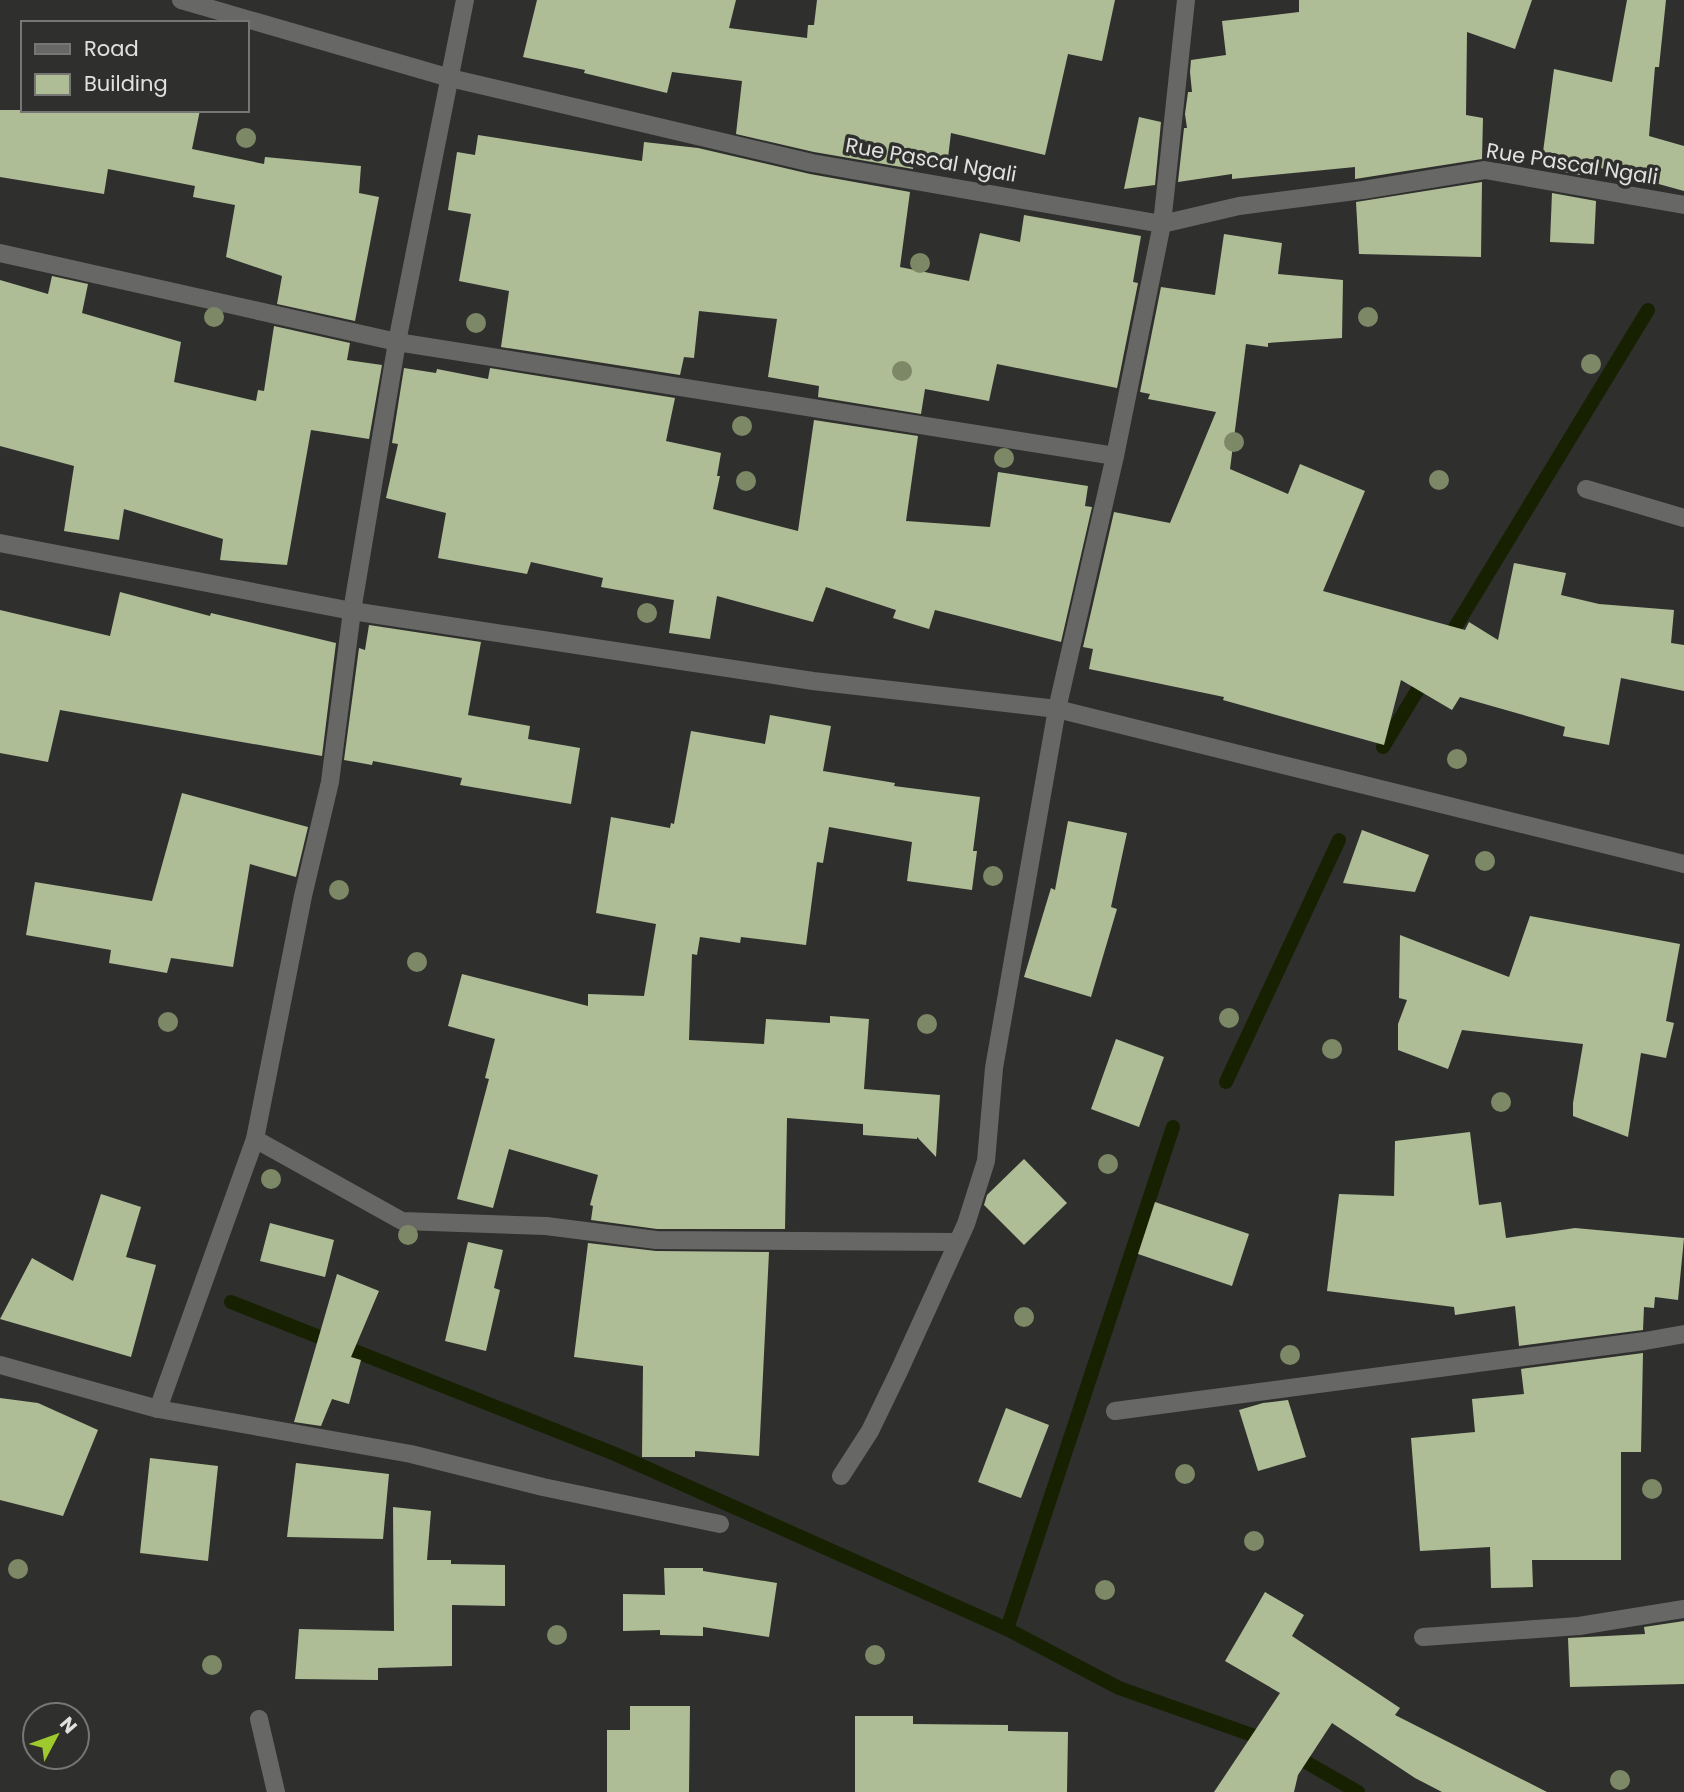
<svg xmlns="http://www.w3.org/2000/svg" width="1684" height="1792" viewBox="0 0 1684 1792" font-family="Poppins,sans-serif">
  <rect width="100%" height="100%" fill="#2f302e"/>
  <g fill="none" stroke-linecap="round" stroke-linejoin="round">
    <!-- stream -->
    <g stroke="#172101" stroke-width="14">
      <polyline points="1445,644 1648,310"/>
      <polyline points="1383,747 1426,676"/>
      <polyline points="1226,1082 1339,840"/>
      <polyline points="231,1302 615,1454 1007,1629 1119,1688 1269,1741"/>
      <polyline points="1007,1629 1173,1127"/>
      <polyline points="1290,1753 1358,1792"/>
    </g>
  </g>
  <!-- building -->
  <g fill="#afbd96">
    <polygon points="537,0 736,0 729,28 807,38 808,25 814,25 817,0 1115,0 1102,61 1068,54 1045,155 951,133 947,166 914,160 913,169 814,152 736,134 742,81 672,72 667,93 584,73 585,70 523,57"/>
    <polygon points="1299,0 1532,0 1515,49 1467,32 1466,115 1483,118 1482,159 1355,179 1355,167 1232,179 1232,174 1178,182 1184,128 1187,128 1185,114 1188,92 1192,92 1190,72 1191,60 1226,55 1222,21 1299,12"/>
    <polygon points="1627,0 1666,0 1659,67 1655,67 1649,136 1684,146 1684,191 1597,167 1597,178 1553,170 1554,154 1543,152 1554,69 1612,82"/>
    <polygon points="0,110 200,110 192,149 264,164 265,157 361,166 359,193 379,197 355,321 277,304 282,276 226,257 235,205 193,197 195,186 108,169 104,194 0,177"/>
    <polygon points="1139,117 1161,122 1155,185 1124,189"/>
    <polygon points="478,135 642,161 644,142 698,148 810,174 910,192 900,267 969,281 980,233 1020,242 1024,215 1141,236 1133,282 1138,283 1117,388 997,364 989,401 925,389 921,414 818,397 819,386 768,377 777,319 699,311 694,358 684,357 680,375 501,347 509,291 459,281 471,214 448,210 457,152 475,155"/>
    <polygon points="1482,182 1481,257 1359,254 1356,202"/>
    <polygon points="1552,193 1596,201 1594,244 1550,242"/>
    <polygon points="1224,234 1282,243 1278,274 1343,280 1342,338 1268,343 1268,347 1246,344 1230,469 1288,494 1300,464 1365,491 1323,591 1465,630 1469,622 1498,640 1514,563 1566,573 1561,595 1599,604 1674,610 1671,643 1684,645 1684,691 1621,678 1609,745 1563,736 1565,727 1460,697 1452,710 1401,680 1384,745 1223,700 1224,697 1089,669 1093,649 1083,647 1114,512 1170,523 1216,412 1148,399 1150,394 1140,392 1161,287 1215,295"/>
    <polygon points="52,276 88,284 82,313 181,342 174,382 256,401 258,390 264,391 274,326 350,343 347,360 382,365 369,439 311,430 287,565 220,560 223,539 124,509 119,540 64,531 74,466 0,446 0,280 48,294"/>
    <polygon points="404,368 436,373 437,369 488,379 490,368 675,398 666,441 721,453 717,476 720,476 713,509 798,531 814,420 918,436 906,521 990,527 998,472 1088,486 1085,506 1092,507 1061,642 935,610 929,629 893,618 896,610 826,587 813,622 717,596 710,639 669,633 674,600 601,587 603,578 531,562 527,574 438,558 446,513 386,498 398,444 392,443"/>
    <polygon points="120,592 210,616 211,613 336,643 322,756 60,710 48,762 0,753 0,610 110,636"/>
    <polygon points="369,625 481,642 468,715 530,726 528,739 580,748 571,804 460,785 462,778 373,761 372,765 344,760 359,648 365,650"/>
    <polygon points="770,715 831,726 823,771 895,783 894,786 980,797 973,851 977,851 972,890 907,881 912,842 829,827 823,863 817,862 806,945 741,937 740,943 700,937 697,955 692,954 689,1040 764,1044 766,1019 830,1023 830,1016 869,1019 864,1089 940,1095 936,1157 917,1137 917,1139 863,1135 863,1124 787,1118 785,1229 657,1229 591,1220 593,1206 590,1205 598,1175 509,1149 493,1208 457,1199 489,1079 485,1078 495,1039 448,1026 462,974 588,1006 588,994 644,996 656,924 596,913 611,817 670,828 671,823 674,824 691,731 765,744"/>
    <polygon points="182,793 308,827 296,877 250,864 233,967 171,958 167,973 109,963 111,950 26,935 35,882 152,901"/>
    <polygon points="1068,821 1127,833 1111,907 1117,909 1091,997 1024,977 1051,888 1055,890"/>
    <polygon points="1362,830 1429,855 1415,892 1343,883"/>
    <polygon points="1530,916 1680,944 1666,1021 1674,1023 1666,1058 1641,1053 1628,1137 1573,1116 1573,1103 1583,1044 1462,1030 1448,1069 1398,1050 1398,1024 1407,1000 1399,998 1400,935 1509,977"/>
    <polygon points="1116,1039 1164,1057 1139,1127 1091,1109"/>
    <polygon points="1470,1132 1479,1205 1501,1202 1506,1238 1575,1228 1684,1238 1678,1300 1655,1297 1654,1308 1644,1307 1643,1330 1519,1346 1515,1306 1455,1315 1454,1307 1327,1291 1339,1194 1394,1196 1395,1141"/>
    <polygon points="1024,1159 1067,1203 1024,1245 984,1205 987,1195"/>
    <polygon points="101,1194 141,1207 126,1257 156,1265 131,1357 0,1319 32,1258 73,1281"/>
    <polygon points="1155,1202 1249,1234 1232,1286 1138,1254"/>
    <polygon points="270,1223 334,1240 325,1277 260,1261"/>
    <polygon points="468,1242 503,1250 494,1288 500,1290 486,1351 445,1341"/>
    <polygon points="588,1243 656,1251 769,1252 759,1456 695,1451 695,1457 642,1457 643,1366 574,1357"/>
    <polygon points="337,1274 379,1291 351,1357 361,1360 349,1404 332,1399 321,1426 294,1422"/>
    <polygon points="1643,1353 1641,1452 1621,1452 1621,1560 1532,1560 1533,1587 1491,1588 1490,1547 1420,1551 1411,1438 1475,1432 1472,1399 1524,1394 1521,1369"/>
    <polygon points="0,1398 38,1403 98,1430 63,1516 0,1500"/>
    <polygon points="1288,1400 1306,1457 1258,1471 1239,1410 1263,1403"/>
    <polygon points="1006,1408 1049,1425 1021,1498 978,1482"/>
    <polygon points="150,1458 218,1466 208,1561 140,1553"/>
    <polygon points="296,1463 389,1474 383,1539 287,1537"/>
    <polygon points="393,1507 431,1511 427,1560 451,1560 451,1564 505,1565 505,1606 452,1605 452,1666 378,1668 378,1680 295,1679 299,1629 394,1631"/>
    <polygon points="664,1568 703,1568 703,1571 777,1583 769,1637 703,1627 703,1636 660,1635 660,1630 623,1631 623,1594 665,1595"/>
    <polygon points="1265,1592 1304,1615 1292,1636 1400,1708 1395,1715 1547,1792 1442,1792 1415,1778 1332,1723 1298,1775 1294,1792 1214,1792 1280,1693 1225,1661"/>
    <polygon points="1684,1621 1684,1684 1570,1687 1568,1638 1645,1634 1644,1627"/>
    <polygon points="630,1706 690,1706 689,1792 607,1792 607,1730 630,1730"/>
    <polygon points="855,1716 913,1716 913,1724 1008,1725 1008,1731 1068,1732 1067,1792 855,1792"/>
  </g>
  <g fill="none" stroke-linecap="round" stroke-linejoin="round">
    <!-- lane -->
    <polyline stroke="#676866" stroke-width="18" points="255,1139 402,1221 546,1226 656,1240 957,1242"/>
    <!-- street -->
    <g stroke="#676866" stroke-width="18">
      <polyline points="181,0 450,78 812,163 1162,224 1239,206 1363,190 1485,170 1684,205"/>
      <polyline points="0,253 397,342 1115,456"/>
      <polyline points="1586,489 1684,518"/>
      <polyline points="0,543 352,611 813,681 1057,709 1684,864"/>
      <polyline points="0,1365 158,1409 411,1454 543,1487 720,1524"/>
      <polyline points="158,1409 255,1139 303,896 330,782 352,611 397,342 465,0"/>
      <polyline points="1115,1411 1645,1341 1684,1334"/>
      <polyline points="841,1476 870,1431 899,1371 966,1224 986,1161 994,1068 1057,709 1115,456 1162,224 1186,0"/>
      <polyline points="1423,1637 1579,1626 1684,1609"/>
      <polyline points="259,1719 276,1792"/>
    </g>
  </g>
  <!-- trees -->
  <g fill="#7d8966">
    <circle cx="246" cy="138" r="10"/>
    <circle cx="862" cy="149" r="10"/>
    <circle cx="920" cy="263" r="10"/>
    <circle cx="214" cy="317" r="10"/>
    <circle cx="1368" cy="317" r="10"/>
    <circle cx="476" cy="323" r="10"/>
    <circle cx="1591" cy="364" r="10"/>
    <circle cx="902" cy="371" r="10"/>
    <circle cx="742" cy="426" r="10"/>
    <circle cx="1234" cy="442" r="10"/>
    <circle cx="1004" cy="458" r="10"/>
    <circle cx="1439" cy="480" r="10"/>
    <circle cx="746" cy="481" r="10"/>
    <circle cx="647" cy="613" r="10"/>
    <circle cx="1457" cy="759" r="10"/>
    <circle cx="1485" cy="861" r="10"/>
    <circle cx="993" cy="876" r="10"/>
    <circle cx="339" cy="890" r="10"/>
    <circle cx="417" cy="962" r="10"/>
    <circle cx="1229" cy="1018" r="10"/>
    <circle cx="168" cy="1022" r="10"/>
    <circle cx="927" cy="1024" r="10"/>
    <circle cx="1332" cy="1049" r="10"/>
    <circle cx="1501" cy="1102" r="10"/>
    <circle cx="1108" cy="1164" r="10"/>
    <circle cx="271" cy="1179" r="10"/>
    <circle cx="408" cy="1235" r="10"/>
    <circle cx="1024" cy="1317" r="10"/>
    <circle cx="1290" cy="1355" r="10"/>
    <circle cx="1185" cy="1474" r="10"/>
    <circle cx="1652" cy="1489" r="10"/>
    <circle cx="1254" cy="1541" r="10"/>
    <circle cx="18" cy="1569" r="10"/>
    <circle cx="1105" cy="1590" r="10"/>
    <circle cx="557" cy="1635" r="10"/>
    <circle cx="875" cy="1655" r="10"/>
    <circle cx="212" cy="1665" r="10"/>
    <circle cx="1620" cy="1780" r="10"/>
  </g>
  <g text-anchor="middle" stroke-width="7" stroke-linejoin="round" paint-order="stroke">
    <!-- street labels -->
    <g font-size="21" fill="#e1e2e0" stroke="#2f302e">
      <text transform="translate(931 160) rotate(10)" y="7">Rue Pascal Ngali</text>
      <text transform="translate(1572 164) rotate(9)" y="7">Rue Pascal Ngali</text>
    </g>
  </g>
  <!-- legend -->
  <rect x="21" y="21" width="228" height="91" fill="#2f302e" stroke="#767775" stroke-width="2"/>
  <rect x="35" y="44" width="35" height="10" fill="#676866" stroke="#767775" stroke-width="2"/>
  <text x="84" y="56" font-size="21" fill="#e1e2e0">Road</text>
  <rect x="35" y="74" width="35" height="21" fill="#afbd96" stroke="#767775" stroke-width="2"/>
  <text x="84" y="91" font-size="21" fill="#e1e2e0">Building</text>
  <!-- north arrow -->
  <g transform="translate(56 1736) rotate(49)"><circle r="33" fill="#2f302e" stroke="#767775" stroke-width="2"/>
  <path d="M0-5L12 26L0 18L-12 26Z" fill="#9fca2d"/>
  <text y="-10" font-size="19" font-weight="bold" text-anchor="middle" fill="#e1e2e0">N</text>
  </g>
</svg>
